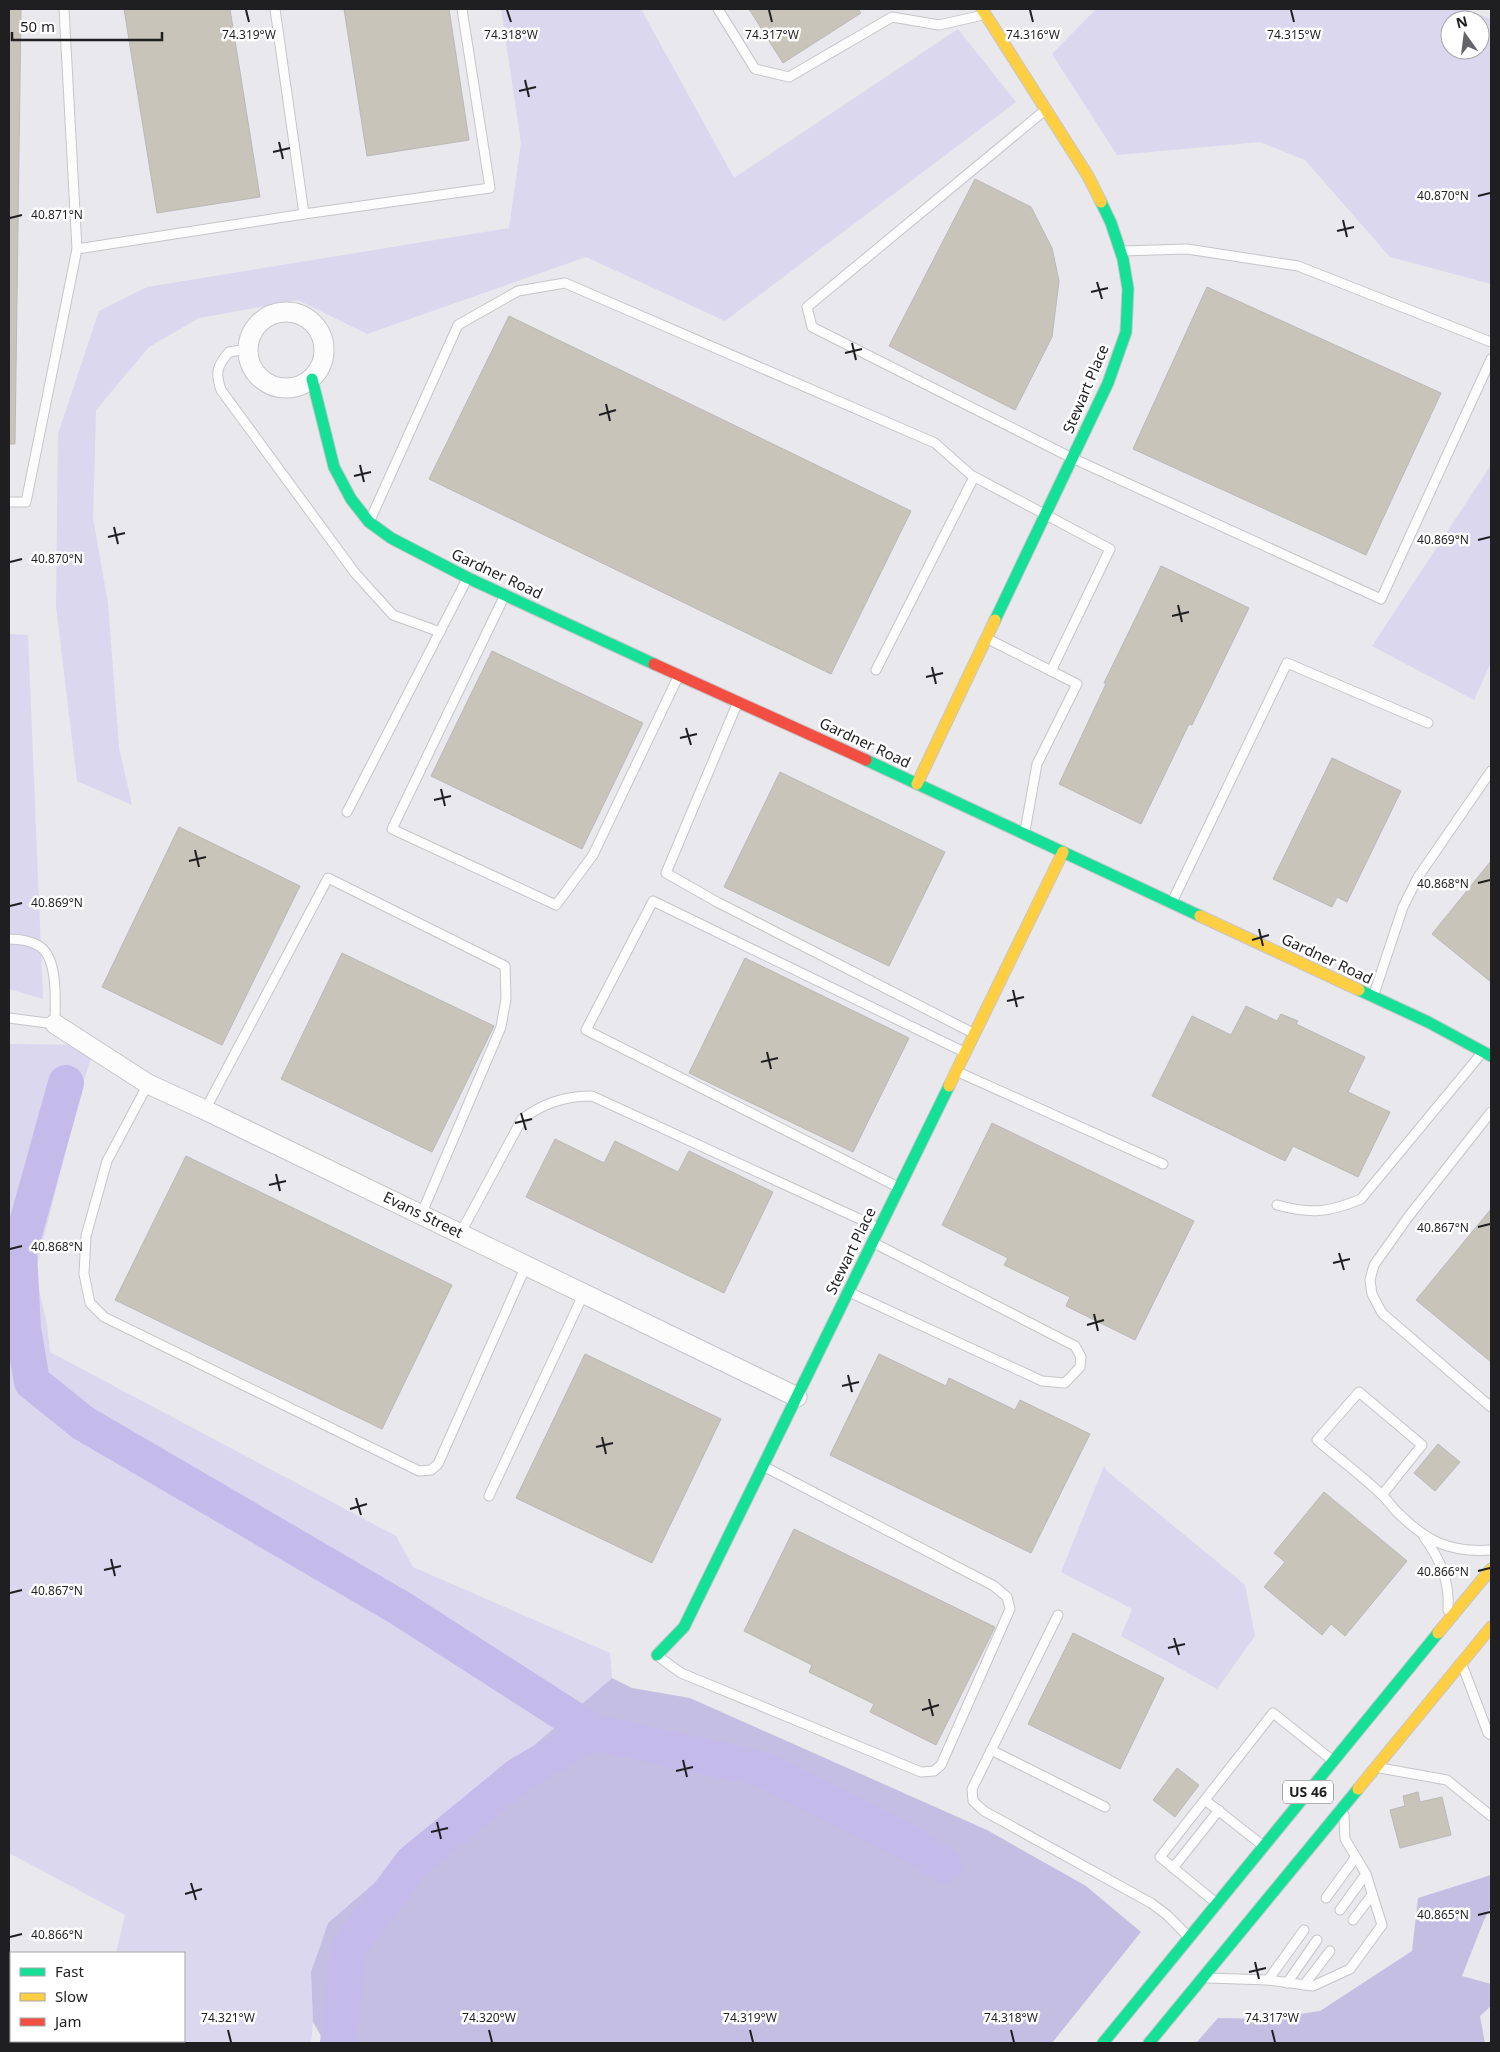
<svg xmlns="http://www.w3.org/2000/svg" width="1500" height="2052" viewBox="0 0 1500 2052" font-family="'Noto Sans',sans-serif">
  <rect width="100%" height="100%" fill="#e8e8ed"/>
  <!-- green -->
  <g fill="#dbd7ef" fill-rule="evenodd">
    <polygon points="501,9 641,9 734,178 958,29 1016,102 725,321 586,257 367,334 298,300 199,318 149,347 96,410 93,518 108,603 119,748 132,805 77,781 56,606 58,434 99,311 147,287 509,228 521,143"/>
    <path d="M1096 9H1465L1491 19V284L1390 257 1305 160 1260 142 1117 155 1052 54ZM1450 20H1480V50H1450Z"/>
    <polygon points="1491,465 1491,662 1474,700 1372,646"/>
    <polygon points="9,634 28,635 43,999 9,989"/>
    <polygon points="9,1044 95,1045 81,1090 35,1273 47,1324 50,1352 396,1536 413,1567 610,1653 612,1678 328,1923 311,1972 313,2022 311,2043 93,2043 94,2041 184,2041 184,1953 116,1953 125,1915 9,1853"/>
    <polygon points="1104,1466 1107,1471 1245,1585 1255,1636 1217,1689 1121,1636 1132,1609 1061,1572"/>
  </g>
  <!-- forest -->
  <g fill="#c5bee3">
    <polygon points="612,1678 632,1688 690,1698 987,1830 1086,1886 1141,1932 1052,2043 325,2043 313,2022 311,1972 328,1923"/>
    <polygon points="1491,1875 1491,1907 1484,1920 1462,1976 1491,1984 1491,2006 1480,2016 1485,2043 1196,2043 1218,2018 1267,2019 1320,2011 1412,1951 1418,1898"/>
  </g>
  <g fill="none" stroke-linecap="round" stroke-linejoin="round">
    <!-- river -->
    <g stroke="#c4bbea" stroke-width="36">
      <polyline points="66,1083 19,1252 23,1328 32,1382 83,1423 400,1608 593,1732 519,1775 412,1863 349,1948 338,2043"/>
      <polyline points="593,1732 762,1769 923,1850 944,1866"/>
    </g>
  </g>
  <!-- building -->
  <g fill="#c9c4b9" stroke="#b9b9b9">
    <polygon points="9,9 21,9 15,444 9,444"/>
    <polygon points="124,9 230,9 260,197 157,213"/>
    <polygon points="344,9 449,9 469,140 367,156"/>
    <polygon points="749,9 858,9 861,13 783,63"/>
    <polygon points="975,179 1031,207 1052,248 1059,281 1052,337 1015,410 889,346"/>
    <polygon points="1207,287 1441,393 1366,555 1133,449"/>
    <polygon points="509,316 911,511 831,674 429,479"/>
    <polygon points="1161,566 1249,608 1192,725 1189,724 1141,824 1059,784 1106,684 1104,683"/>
    <polygon points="492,651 643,723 582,849 431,776"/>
    <polygon points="1332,758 1401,791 1347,902 1337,897 1332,907 1273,879"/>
    <polygon points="780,772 945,852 889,966 724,887"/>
    <polygon points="179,827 300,886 222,1045 102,987"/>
    <polygon points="1491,861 1491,982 1432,934"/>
    <polygon points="342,953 494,1026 432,1152 281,1079"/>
    <polygon points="745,958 909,1038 853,1152 689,1073"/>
    <polygon points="1246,1006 1277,1021 1281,1014 1298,1021 1296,1024 1365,1057 1348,1092 1390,1112 1358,1177 1293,1146 1285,1161 1152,1096 1192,1016 1231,1035"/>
    <polygon points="992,1123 1194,1221 1135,1340 1066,1306 1070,1297 1004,1265 1008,1258 942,1225"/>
    <polygon points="555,1139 604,1163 615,1141 678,1172 689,1151 773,1192 724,1293 526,1197"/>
    <polygon points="186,1156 452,1285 382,1429 115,1300"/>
    <polygon points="1491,1209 1491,1362 1416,1300"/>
    <polygon points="585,1354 721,1419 652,1563 516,1498"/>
    <polygon points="879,1354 946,1386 949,1378 1015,1410 1020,1400 1090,1434 1031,1553 830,1455"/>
    <polygon points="1438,1444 1460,1462 1435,1491 1414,1473"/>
    <polygon points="1324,1492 1407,1561 1345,1636 1331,1624 1322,1635 1264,1587 1285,1562 1274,1553"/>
    <polygon points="794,1529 995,1627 936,1745 870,1712 874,1704 809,1672 812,1665 744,1631"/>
    <polygon points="1073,1633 1164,1678 1120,1769 1028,1724"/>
    <polygon points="1177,1768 1199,1785 1175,1817 1153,1800"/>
    <polygon points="1418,1792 1420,1802 1442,1797 1451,1835 1400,1848 1390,1810 1405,1806 1403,1796"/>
  </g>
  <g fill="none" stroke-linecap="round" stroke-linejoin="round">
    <defs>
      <g id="lane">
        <polyline points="64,9 77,249 304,214 275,9"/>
        <polyline points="718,9 755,69 789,77 892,17 939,25 983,15"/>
        <polyline points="1044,111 807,307 812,327 1072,458 1381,599 1491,359"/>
        <polyline points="304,214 490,188 462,9"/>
        <polyline points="1122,251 1187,249 1298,266 1491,342"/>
        <path d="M248 349 229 352C217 366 215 372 221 390L355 573 393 615 440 632"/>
        <polyline points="9,502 26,502 77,249"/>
        <polyline points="371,518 458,325 518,291 565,283 935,443 971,475 1110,549 1051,671"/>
        <polyline points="504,597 392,829 556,905 593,855 678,677"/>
        <polyline points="988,639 1077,684 1037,764 1025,831"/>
        <polyline points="876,670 974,477"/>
        <polyline points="737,704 666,873 717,902 973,1033"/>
        <polyline points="347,812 467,579"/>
        <polyline points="1173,900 1287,663 1428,723"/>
        <path d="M9 939C18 939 31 941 39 946 59 958 55 1003 55 1024L9 1018"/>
        <polyline points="1374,994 1403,907 1418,877 1491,771"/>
        <polyline points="958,1072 1163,1164"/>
        <polyline points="148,1084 107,1161 86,1236 84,1274 90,1303 104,1317 419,1471 431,1470 438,1464 526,1266"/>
        <polyline points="205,1110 328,878 505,966 506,999 501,1027 421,1215"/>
        <polyline points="1491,1112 1409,1216 1374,1265 1370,1280 1372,1294 1382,1313 1491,1407"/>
        <polyline points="896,1186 586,1030 653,901 962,1051"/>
        <path d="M1277 1205C1310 1214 1328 1213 1361 1199L1481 1054"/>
        <path d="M460 1234 522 1119C544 1103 565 1096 592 1096L877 1227"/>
        <polyline points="851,1293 1042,1381 1065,1383 1080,1367 1081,1357 1075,1346 874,1243"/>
        <path d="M1382 1495 1422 1445 1359 1392 1317 1440C1338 1458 1361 1475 1381 1494 1387 1499 1391 1506 1396 1511 1426 1541 1449 1553 1491 1550"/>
        <polyline points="489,1496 584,1293"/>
        <path d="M1424 1537C1440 1559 1450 1581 1448 1610"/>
        <polyline points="1058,1615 972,1789 973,1801 984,1811 1151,1903 1167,1915 1187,1935"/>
        <polyline points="659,1657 681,1673 921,1772 934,1771 941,1765 1010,1609 1007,1597 994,1586 765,1467"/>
        <polyline points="1463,1667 1488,1733 1491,1735"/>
        <polyline points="991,1750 1105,1807"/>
        <polyline points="1380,1768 1447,1780 1491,1816"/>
        <polyline points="1205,1800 1262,1845"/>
        <polyline points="1173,1868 1219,1810"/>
        <polyline points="1326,1898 1355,1858"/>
        <polyline points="1215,1902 1160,1857 1273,1713 1332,1760"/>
        <polyline points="1340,1910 1366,1874"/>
        <polyline points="1353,1920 1372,1895"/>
        <polyline points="1208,1978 1268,1980 1313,1986 1350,1969 1382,1925 1366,1874 1345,1839 1344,1815"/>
        <polyline points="1268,1980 1304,1930"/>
        <polyline points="1287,1983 1317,1940"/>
        <polyline points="1304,1985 1330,1951"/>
      </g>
      <g id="street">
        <circle cx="286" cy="350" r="38"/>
        <polyline points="55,1024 148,1084 205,1110 797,1397"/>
      </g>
      <g id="fast">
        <polyline points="312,379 334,467 351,499 369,522 391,538 468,578 654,664"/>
        <polyline points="995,620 1108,383 1126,332 1128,289 1123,259 1111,223 1101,202"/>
        <polyline points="866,760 1200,916"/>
        <polyline points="1359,990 1428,1022 1491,1056"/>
        <polyline points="657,1655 684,1627 949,1086"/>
        <polyline points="1103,2043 1438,1633"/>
        <polyline points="1149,2043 1358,1789"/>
      </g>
      <g id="slow">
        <polyline points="982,9 1088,176 1101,202"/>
        <polyline points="917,784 995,620"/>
        <polyline points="1200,916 1359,990"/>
        <polyline points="949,1086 1063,852"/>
        <polyline points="1438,1633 1491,1569"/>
        <polyline points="1358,1789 1491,1627"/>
      </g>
      <polyline id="jam" points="654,664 866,760"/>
    </defs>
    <!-- lane casing -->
    <use href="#lane" stroke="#c6c5c9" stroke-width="11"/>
    <!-- street casing -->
    <use href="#street" stroke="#c6c5c9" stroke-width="21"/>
    <!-- fast casing -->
    <use href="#fast" stroke="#c6c5c9" stroke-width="13"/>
    <!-- slow casing -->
    <use href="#slow" stroke="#c6c5c9" stroke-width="13"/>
    <!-- jam casing -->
    <use href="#jam" stroke="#c6c5c9" stroke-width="13"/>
    <!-- lane -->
    <use href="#lane" stroke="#fcfcfc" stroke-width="9"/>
    <!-- street -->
    <use href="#street" stroke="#fcfcfc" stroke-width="19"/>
    <!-- fast -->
    <use href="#fast" stroke="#16e098" stroke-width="11"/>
    <!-- slow -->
    <use href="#slow" stroke="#ffcf43" stroke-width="11"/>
    <!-- jam -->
    <use href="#jam" stroke="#f24e42" stroke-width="11"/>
  </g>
  <!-- ticks -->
  <path fill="none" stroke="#1f1f22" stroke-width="2" d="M246 10 249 22M507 10 511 22M769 10 772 22M1030 10 1033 22M1291 10 1294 22M525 80 529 97M519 91 536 87M279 142 283 159M273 152 290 148M1478 196 1490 193M10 218 22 215M1343 220 1347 237M1337 231 1354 227M1097 282 1102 299M1091 292 1108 288M852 343 856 360M845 353 862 349M606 404 610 421M599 415 616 410M360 465 364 482M354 476 371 472M114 527 118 544M108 537 125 533M1478 540 1490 537M10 562 22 559M1178 605 1182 622M1172 616 1189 612M932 667 936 684M926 677 943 673M686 728 691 745M680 738 697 734M441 789 445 806M434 800 451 796M195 850 199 867M189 861 206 857M1478 883 1490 880M10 906 22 903M1259 929 1263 946M1252 940 1269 935M1013 990 1017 1007M1007 1001 1024 997M767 1052 771 1069M761 1062 778 1058M521 1113 526 1130M515 1123 532 1119M276 1174 280 1191M269 1185 286 1181M1478 1227 1490 1224M10 1249 22 1246M1339 1253 1344 1270M1333 1263 1350 1259M1094 1314 1098 1331M1087 1325 1104 1320M848 1375 852 1392M842 1386 859 1382M602 1437 606 1454M596 1447 613 1443M356 1498 361 1515M350 1509 367 1504M111 1559 115 1576M104 1570 121 1566M1478 1571 1490 1568M10 1593 22 1590M1174 1638 1179 1655M1168 1648 1185 1644M929 1699 933 1716M922 1710 939 1705M683 1760 687 1777M676 1771 693 1767M437 1822 441 1839M431 1832 448 1828M191 1883 196 1900M185 1894 202 1889M1478 1915 1490 1912M10 1937 22 1934M1255 1962 1259 1979M1249 1972 1266 1968M228 2030 231 2042M489 2030 492 2042M750 2030 753 2042M1011 2030 1014 2042M1272 2030 1275 2042"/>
  <g text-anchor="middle" stroke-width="5" stroke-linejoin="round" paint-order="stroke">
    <!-- shield labels -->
    <rect fill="#fff" stroke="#626264" stroke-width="1" x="1283" y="1780.5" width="50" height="23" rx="4"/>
    <g font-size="14" font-weight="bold" fill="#1f1f22">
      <text x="1308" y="1797">US 46</text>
    </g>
    <!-- street labels -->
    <g font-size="15" fill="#1f1f22" stroke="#fff">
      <text transform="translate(1086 389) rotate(-67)" y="5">Stewart Place</text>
      <text transform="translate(497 574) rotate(25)" y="5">Gardner Road</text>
      <text transform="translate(865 743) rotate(25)" y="5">Gardner Road</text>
      <text transform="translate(1327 959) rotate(25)" y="5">Gardner Road</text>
      <text transform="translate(423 1215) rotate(26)" y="5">Evans Street</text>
      <text transform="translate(851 1251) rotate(-64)" y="5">Stewart Place</text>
    </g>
  </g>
  <g font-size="12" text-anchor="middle" fill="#1f1f22" stroke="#fff" stroke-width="5" stroke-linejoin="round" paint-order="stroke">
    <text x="249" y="39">74.319°W</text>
    <text x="511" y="39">74.318°W</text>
    <text x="772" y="39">74.317°W</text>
    <text x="1033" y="39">74.316°W</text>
    <text x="1294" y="39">74.315°W</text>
    <text x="1443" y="200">40.870°N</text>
    <text x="57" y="219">40.871°N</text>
    <text x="1443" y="544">40.869°N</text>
    <text x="57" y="563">40.870°N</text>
    <text x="1443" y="888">40.868°N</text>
    <text x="57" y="907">40.869°N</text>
    <text x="1443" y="1232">40.867°N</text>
    <text x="57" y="1251">40.868°N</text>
    <text x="1443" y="1576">40.866°N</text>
    <text x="57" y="1595">40.867°N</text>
    <text x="1443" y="1919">40.865°N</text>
    <text x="57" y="1939">40.866°N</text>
    <text x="228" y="2022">74.321°W</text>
    <text x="489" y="2022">74.320°W</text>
    <text x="750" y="2022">74.319°W</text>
    <text x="1011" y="2022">74.318°W</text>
    <text x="1272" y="2022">74.317°W</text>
  </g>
  <!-- border -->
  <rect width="1500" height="2052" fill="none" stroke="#1f1f22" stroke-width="20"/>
  <!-- legend -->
  <rect x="10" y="1952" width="175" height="90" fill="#ffffff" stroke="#a5a5a7"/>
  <rect x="20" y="1968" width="25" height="8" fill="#16e098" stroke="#a5a5a7"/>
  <text x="55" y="1977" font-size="15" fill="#1f1f22">Fast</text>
  <rect x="20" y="1993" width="25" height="8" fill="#ffcf43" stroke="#a5a5a7"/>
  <text x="55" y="2002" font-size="15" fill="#1f1f22">Slow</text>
  <rect x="20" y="2018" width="25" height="8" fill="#f24e42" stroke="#a5a5a7"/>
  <text x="55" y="2027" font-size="15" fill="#1f1f22">Jam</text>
  <!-- north arrow -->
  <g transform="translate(1465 35) rotate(346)"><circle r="24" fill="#ffffff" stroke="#a5a5a7"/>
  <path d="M0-4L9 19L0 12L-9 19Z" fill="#656569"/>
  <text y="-8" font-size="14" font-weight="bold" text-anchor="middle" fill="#1f1f22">N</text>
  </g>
  <!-- scale -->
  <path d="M12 32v8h150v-8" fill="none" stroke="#1f1f22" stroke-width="2.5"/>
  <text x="20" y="32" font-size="15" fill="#1f1f22" stroke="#ffffff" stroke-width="4" paint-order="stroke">50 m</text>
</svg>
